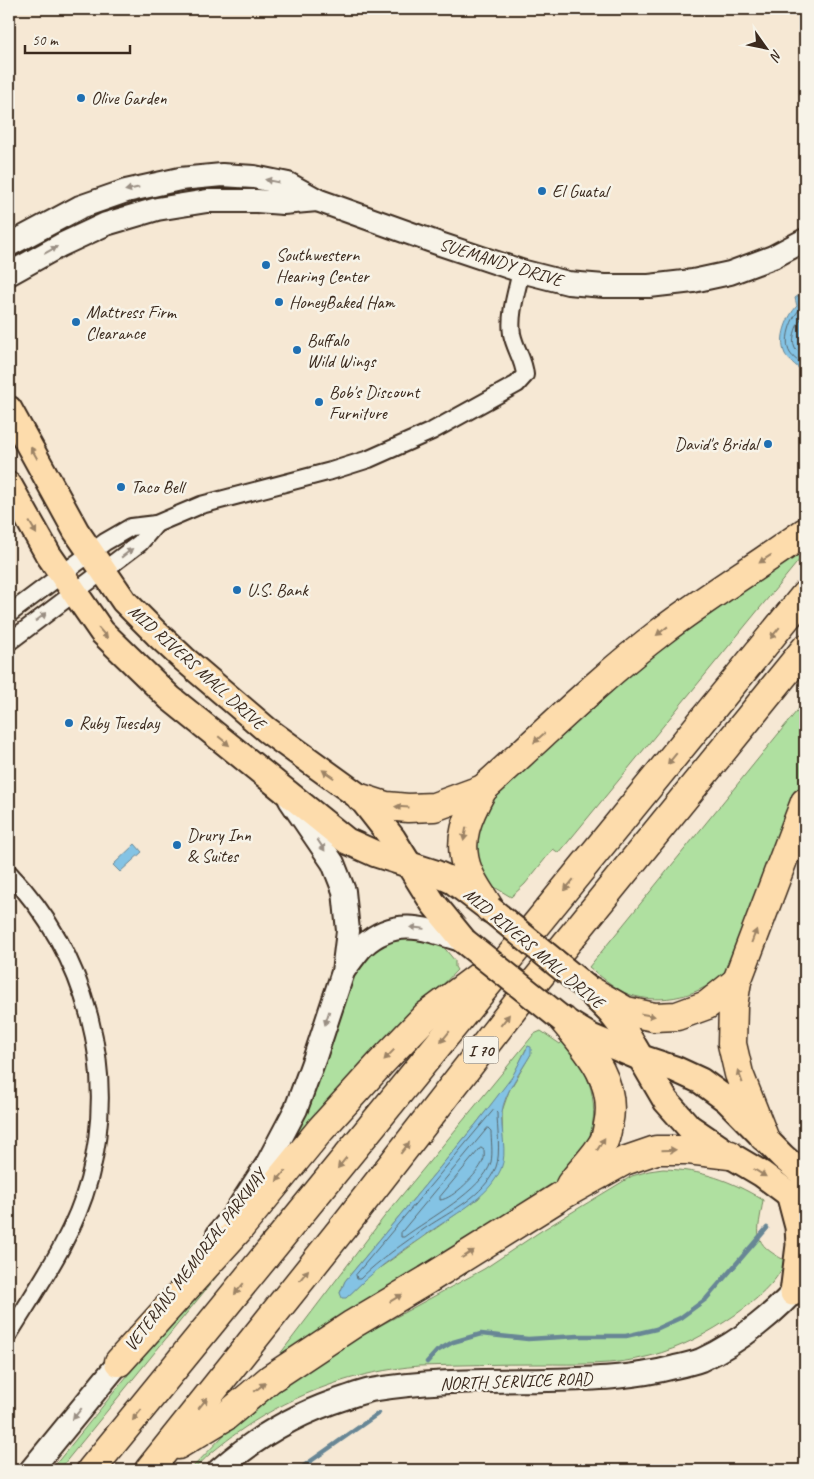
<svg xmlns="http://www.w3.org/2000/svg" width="814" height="1479" viewBox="0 0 814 1479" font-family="Caveat,sans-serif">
  <rect width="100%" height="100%" fill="#f6e8d4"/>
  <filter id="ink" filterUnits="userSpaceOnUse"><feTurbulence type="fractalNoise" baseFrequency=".02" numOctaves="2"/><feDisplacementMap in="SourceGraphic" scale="10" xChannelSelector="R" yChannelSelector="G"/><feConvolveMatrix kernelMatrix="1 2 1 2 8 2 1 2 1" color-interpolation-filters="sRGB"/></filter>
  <g filter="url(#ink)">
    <!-- green -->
    <g fill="#afe0a0" stroke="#75855f" fill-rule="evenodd">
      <polygon points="805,544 805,553 559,853 553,849 525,884 511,897 496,888 489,887 476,867 473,844 487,804 615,689 652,657 682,633"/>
      <path d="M805 701V774L732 961C729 966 725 972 721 976 696 998 654 1006 623 992 611 985 600 976 589 967Z"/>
      <polygon points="408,937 442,945 455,961 455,967 457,970 287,1149 309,1103 354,971 379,945 394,939"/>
      <path d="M541 1031 560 1044 562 1042C590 1066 603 1110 586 1145 580 1157 569 1168 561 1179L282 1356 280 1354 384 1217 534 1034ZM526 1049 531 1054 509 1091 502 1111 503 1158 479 1198 371 1274 346 1298 340 1293 345 1281 476 1124 512 1078Z"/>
      <polygon points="339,1126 59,1470 51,1470 238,1239"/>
      <path d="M663 1169C702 1170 730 1180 763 1200 758 1235 750 1242 786 1261 775 1285 756 1300 735 1315 709 1333 681 1348 650 1356 614 1366 576 1364 540 1364 500 1364 459 1365 419 1366 357 1371 295 1393 244 1428 232 1436 221 1445 210 1454 204 1459 197 1468 190 1470L228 1431 295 1375 328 1354 484 1269 541 1231 632 1176 649 1171Z"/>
    </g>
    <!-- water -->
    <g fill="#84c3e4" stroke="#678695">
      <path d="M799 295 805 301V373C799 368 789 361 785 354 778 338 787 317 797 306L795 298Z"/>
      <polygon points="135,844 142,852 120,872 113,865"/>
      <path d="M528 1046 531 1047V1054C522 1070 504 1093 502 1112 500 1130 508 1152 501 1169 487 1200 452 1215 427 1234 408 1247 388 1260 371 1275 362 1282 354 1291 346 1298H342L340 1293 345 1281 476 1124 512 1077Z"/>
    </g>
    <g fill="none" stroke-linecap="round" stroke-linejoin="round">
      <!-- shore -->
      <g stroke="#58676d" stroke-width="1">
        <path d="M805 305C793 311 782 340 790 353 793 358 801 363 805 367"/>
        <path d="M805 313C798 321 789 340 796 350 799 353 803 356 805 359"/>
        <path d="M494 1110 497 1113C497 1127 501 1154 496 1167 484 1196 451 1211 427 1227 404 1243 379 1260 360 1279H357L356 1275Z"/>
        <path d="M488 1128 491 1131C491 1140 493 1152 491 1162 483 1190 428 1219 404 1237H401V1233Z"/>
        <path d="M481 1148 484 1150C484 1154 485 1158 483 1161 478 1174 453 1199 440 1200V1197Z"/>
      </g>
      <!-- stream -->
      <g stroke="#678695" stroke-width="4.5">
        <polyline points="427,1362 437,1351 453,1342 481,1334 528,1339 578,1336 626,1336 656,1329 680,1318 706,1299 767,1228"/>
        <polyline points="298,1470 379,1413"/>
      </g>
      <defs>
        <g id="street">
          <path d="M9 614 105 542 131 527 156 524 201 505 331 471 369 459 432 431 517 384 525 375C524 360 515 349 512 334 509 313 517 291 521 271"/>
          <polyline points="9,642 140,543 156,524"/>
          <path d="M9 873C87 955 118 1070 89 1180 74 1236 39 1285 9 1334"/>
        </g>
        <g id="secondary">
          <polyline points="9,245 80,207 126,191 180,179 222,175 254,177 288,184 317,200 440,244 521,271 568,283 604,286 649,286 693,281 730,273 773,257 805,240"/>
          <polyline points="9,274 61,245 106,224 157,209 207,201 257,201 283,203 317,200"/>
          <path d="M344 970C350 963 356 953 363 946 396 916 426 929 464 941"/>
          <polyline points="218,1234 233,1216 267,1164 296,1109 315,1057 343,972 348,931 344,891 333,863 290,800"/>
          <polyline points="31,1470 130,1349"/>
          <path d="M219 1470C256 1437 297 1413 345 1398 354 1395 362 1392 371 1390 429 1380 489 1381 548 1380 591 1379 634 1378 675 1367 684 1365 693 1363 701 1360 740 1342 777 1312 805 1279"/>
        </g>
        <g id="primary">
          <polyline points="9,409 76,531 124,601 157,634 184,659 267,730 361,798 393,839 433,903 464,941"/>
          <polyline points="9,485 48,554 102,632 170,698 347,841 376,854 435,873 453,881 487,907"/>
          <polyline points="595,997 610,1012 625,1031 666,1101 689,1127 730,1155 762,1174 805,1206"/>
          <polyline points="568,1023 591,1037 639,1057 675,1069 701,1081 727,1100 783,1157 805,1176"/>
          <polyline points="789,1193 798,1227 799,1245 793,1293"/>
        </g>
        <g id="highway">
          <polyline points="361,798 386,806 408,808 434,807 483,789"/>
          <path d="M490 909C483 897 473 884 468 871 456 841 468 816 483 789 542 736 599 679 662 631 708 596 758 566 805 532"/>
          <polyline points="588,989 626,1011 654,1017 677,1016 707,1005 737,981"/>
          <path d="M563 1020C588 1050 618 1082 608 1125 607 1131 606 1138 603 1143 594 1158 580 1171 570 1185"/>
          <polyline points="764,1137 739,1074 732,1044 733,1006 737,981 805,802"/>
          <polyline points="119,1362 239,1229 321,1129 380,1064 426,1016 485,972"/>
          <polyline points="178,1445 226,1416 270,1379 353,1324 427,1280 561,1196 624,1161 656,1150 688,1150 730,1155"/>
          <polyline points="91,1470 805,595"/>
          <polyline points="149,1470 348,1221 517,1004 805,649"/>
        </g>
      </defs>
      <!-- street casing -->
      <use href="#street" stroke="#3b2a1e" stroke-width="20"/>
      <!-- secondary casing -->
      <use href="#secondary" stroke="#3b2a1e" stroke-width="26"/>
      <!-- primary casing -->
      <use href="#primary" stroke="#3b2a1e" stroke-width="29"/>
      <!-- highway casing -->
      <use href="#highway" stroke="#3b2a1e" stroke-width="31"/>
      <!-- street -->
      <use href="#street" stroke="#f7f3e8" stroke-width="16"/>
      <!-- secondary -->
      <use href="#secondary" stroke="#f7f3e8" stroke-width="22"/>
      <!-- primary -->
      <use href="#primary" stroke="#fddcac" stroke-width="25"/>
      <!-- highway -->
      <use href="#highway" stroke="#fddcac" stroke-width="28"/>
      <defs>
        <g id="primary-bridge">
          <polyline points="490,909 588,989"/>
          <polyline points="464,941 563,1020"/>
        </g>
      </defs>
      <!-- primary-bridge casing -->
      <use href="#primary-bridge" stroke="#3b2a1e" stroke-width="29" stroke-linecap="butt"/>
      <!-- primary-bridge -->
      <use href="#primary-bridge" stroke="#fddcac" stroke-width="25"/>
    </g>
    <!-- one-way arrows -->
    <defs><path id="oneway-solid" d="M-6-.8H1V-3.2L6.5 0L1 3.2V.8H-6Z" transform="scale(1.25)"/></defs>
    <g fill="#998e83">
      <use href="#oneway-solid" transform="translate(272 181) rotate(-168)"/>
      <use href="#oneway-solid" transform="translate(132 189) rotate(167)"/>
      <use href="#oneway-solid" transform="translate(51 250) rotate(-29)"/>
      <use href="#oneway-solid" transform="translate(127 553) rotate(-38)"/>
      <use href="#oneway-solid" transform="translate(41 617) rotate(-37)"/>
      <use href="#oneway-solid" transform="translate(321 845) rotate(57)"/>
      <use href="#oneway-solid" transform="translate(417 928) rotate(-174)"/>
      <use href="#oneway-solid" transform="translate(327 1018) rotate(108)"/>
      <use href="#oneway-solid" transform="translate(77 1414) rotate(129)"/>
    </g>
    <g fill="#9c8365">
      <use href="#oneway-solid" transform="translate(34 453) rotate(-119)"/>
      <use href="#oneway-solid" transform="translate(33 528) rotate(60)"/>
      <use href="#oneway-solid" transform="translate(765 559) rotate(146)"/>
      <use href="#oneway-solid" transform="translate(662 631) rotate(142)"/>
      <use href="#oneway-solid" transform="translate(103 633) rotate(49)"/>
      <use href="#oneway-solid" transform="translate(775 633) rotate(129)"/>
      <use href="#oneway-solid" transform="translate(539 738) rotate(138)"/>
      <use href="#oneway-solid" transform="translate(224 741) rotate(40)"/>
      <use href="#oneway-solid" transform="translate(672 759) rotate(129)"/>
      <use href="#oneway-solid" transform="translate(328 774) rotate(-145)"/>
      <use href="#oneway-solid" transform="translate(402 807) rotate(-176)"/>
      <use href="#oneway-solid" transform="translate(465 834) rotate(101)"/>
      <use href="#oneway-solid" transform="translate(569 885) rotate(129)"/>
      <use href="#oneway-solid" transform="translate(754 936) rotate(-69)"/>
      <use href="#oneway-solid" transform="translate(648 1015) rotate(10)"/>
      <use href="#oneway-solid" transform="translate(505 1020) rotate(-52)"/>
      <use href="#oneway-solid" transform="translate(445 1037) rotate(129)"/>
      <use href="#oneway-solid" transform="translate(389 1055) rotate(134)"/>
      <use href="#oneway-solid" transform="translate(740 1076) rotate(-110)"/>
      <use href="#oneway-solid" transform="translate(601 1144) rotate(-58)"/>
      <use href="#oneway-solid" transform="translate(405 1148) rotate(-52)"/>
      <use href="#oneway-solid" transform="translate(669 1150) rotate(-1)"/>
      <use href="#oneway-solid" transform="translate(342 1163) rotate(129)"/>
      <use href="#oneway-solid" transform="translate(760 1173) rotate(32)"/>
      <use href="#oneway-solid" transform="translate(281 1176) rotate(130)"/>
      <use href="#oneway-solid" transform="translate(468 1254) rotate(-32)"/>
      <use href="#oneway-solid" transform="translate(304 1275) rotate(-51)"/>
      <use href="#oneway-solid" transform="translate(239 1289) rotate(129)"/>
      <use href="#oneway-solid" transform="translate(396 1298) rotate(-31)"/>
      <use href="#oneway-solid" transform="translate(260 1387) rotate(-39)"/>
      <use href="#oneway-solid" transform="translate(203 1403) rotate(-51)"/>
      <use href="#oneway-solid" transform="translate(137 1415) rotate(129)"/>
    </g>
  </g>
  <!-- markers -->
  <g fill="#1f6fb2" stroke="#f7f3e8" stroke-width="2">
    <circle cx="81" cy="98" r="5"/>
    <circle cx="542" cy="191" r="5"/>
    <circle cx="266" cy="265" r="5"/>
    <circle cx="279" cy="302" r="5"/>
    <circle cx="76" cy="322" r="5"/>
    <circle cx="297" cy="350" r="5"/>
    <circle cx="319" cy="402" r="5"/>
    <circle cx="768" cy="444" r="5"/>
    <circle cx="121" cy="487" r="5"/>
    <circle cx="237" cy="590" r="5"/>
    <circle cx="69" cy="723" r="5"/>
    <circle cx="177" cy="845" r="5"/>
  </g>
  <g text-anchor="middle" stroke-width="5" stroke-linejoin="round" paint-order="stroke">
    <!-- shield labels -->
    <rect fill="#f7f3e8" stroke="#73665b" stroke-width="1" x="463.5" y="1036.5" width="35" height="27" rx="4"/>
    <g font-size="16" font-weight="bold" fill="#3b2a1e">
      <text x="481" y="1056">I 70</text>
    </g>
    <!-- poi labels -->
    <g font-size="18" fill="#3b2a1e" stroke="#f7f3e8" text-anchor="start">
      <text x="91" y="104">Olive Garden</text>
      <text x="552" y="197">El Guatal</text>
      <text x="276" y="261">Southwestern<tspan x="276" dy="21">Hearing Center</tspan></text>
      <text x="289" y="308">HoneyBaked Ham</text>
      <text x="86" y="318">Mattress Firm<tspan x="86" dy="21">Clearance</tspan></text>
      <text x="307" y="346">Buffalo<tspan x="307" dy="21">Wild Wings</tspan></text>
      <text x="329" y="398">Bob's Discount<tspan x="329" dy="21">Furniture</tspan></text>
      <text x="758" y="450" text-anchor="end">David's Bridal</text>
      <text x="131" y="493">Taco Bell</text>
      <text x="247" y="596">U.S. Bank</text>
      <text x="79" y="729">Ruby Tuesday</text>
      <text x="187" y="841">Drury Inn<tspan x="187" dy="21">&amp; Suites</tspan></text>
    </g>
    <!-- street labels -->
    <g font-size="18" fill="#3b2a1e" stroke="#f7f3e8">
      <text transform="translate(501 262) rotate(17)" y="6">SUEMANDY DRIVE</text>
      <text transform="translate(197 667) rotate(42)" y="6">MID RIVERS MALL DRIVE</text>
      <text transform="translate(534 948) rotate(40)" y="6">MID RIVERS MALL DRIVE</text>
      <text transform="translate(195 1260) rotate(-53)" y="6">VETERANS MEMORIAL PARKWAY</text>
      <text transform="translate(516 1381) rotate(-2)" y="6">NORTH SERVICE ROAD</text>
    </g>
  </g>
  <!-- margin -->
  <rect width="814" height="1479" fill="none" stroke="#f7f3e8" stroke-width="30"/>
  <rect x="15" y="15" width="784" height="1449" fill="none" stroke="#3b2a1e" stroke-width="2" filter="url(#ink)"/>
  <!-- north arrow -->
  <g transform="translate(766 48) rotate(123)" stroke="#f7f3e8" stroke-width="4" paint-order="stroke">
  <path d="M0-4L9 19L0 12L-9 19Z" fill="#3b2a1e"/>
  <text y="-8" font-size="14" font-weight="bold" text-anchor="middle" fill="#3b2a1e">N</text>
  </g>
  <!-- scale -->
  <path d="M25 45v8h105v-8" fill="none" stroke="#3b2a1e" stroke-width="2.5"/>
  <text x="32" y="45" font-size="15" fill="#3b2a1e" stroke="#f7f3e8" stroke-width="4" paint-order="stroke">50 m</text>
</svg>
